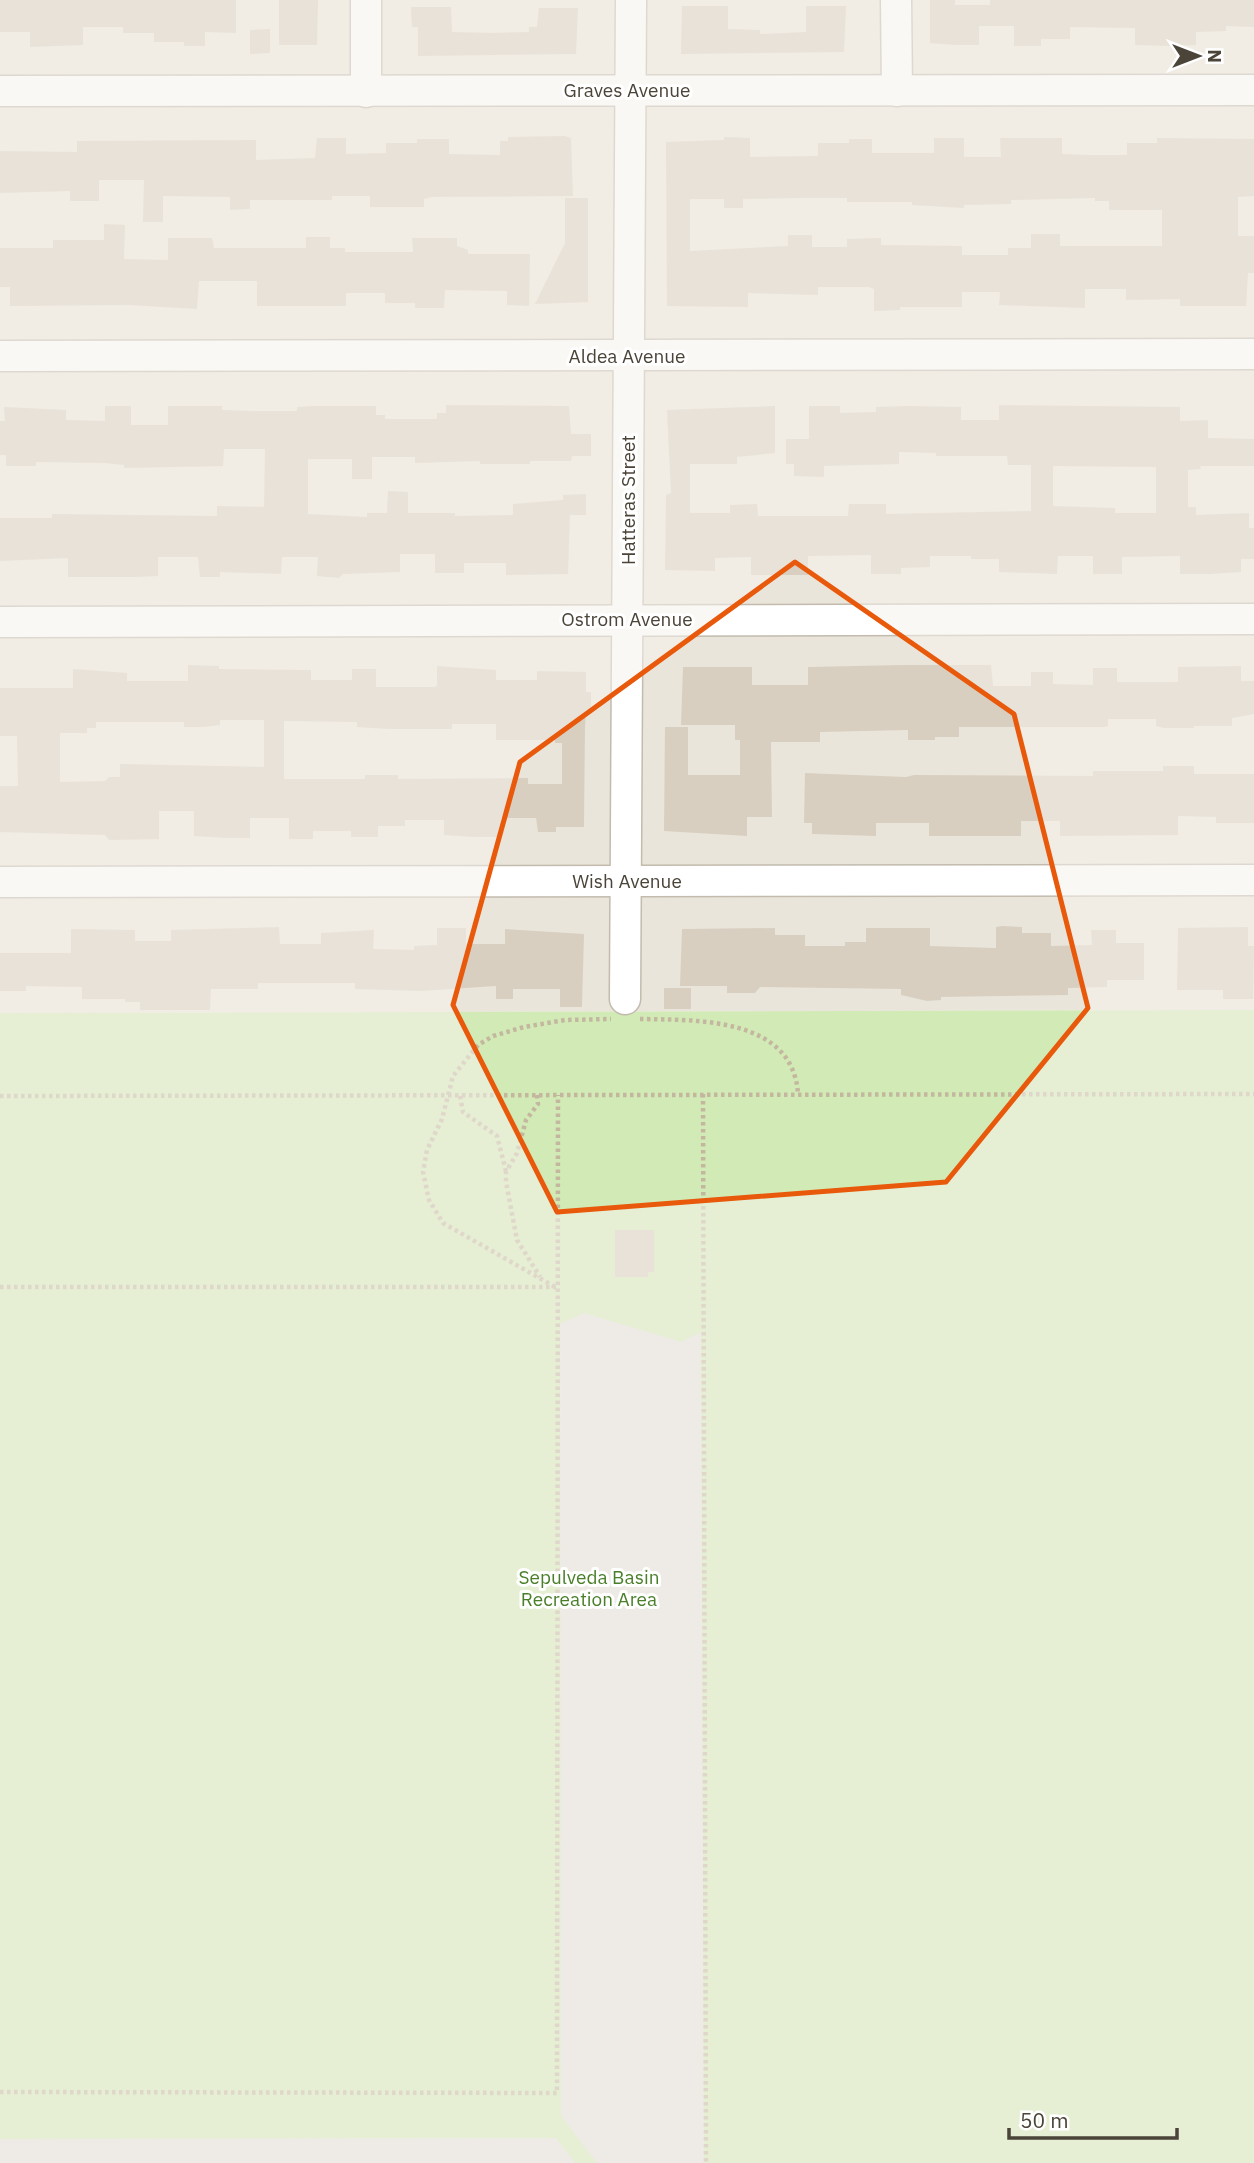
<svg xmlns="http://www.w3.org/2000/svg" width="1254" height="2163" viewBox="0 0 1254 2163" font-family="'IBM Plex Sans',sans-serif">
  <rect width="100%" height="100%" fill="#f6f3ec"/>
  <!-- residential -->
  <polygon fill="#eae5da" points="0,0 1254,0 1254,1010 0,1013"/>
  <!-- green -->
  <polygon fill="#d2eab5" points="1254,1010 1254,2163 0,2163 0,1013"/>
  <!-- parking -->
  <g fill="#e5e3e0">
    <polygon points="584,1313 681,1342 701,1332 704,2163 597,2163 561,2116 560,1324"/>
    <polygon points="556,2138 575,2163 0,2163 0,2139"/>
  </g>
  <!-- building -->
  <g fill="#d8cfc1" fill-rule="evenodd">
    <polygon points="0,0 236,0 236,33 205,32 205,46 184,46 184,42 154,42 154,33 123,33 123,27 83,27 83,45 30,47 30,32 0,32"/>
    <polygon points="279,0 318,0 317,45 279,45"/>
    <polygon points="930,0 955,0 955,5 990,5 990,0 1254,0 1254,27 1226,26 1226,31 1196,32 1196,45 1170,46 1135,45 1135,28 1070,27 1070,39 1041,39 1041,46 1014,46 1014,26 979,26 979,45 955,45 930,43"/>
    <polygon points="682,6 728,6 728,29 760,30 760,34 806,32 806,6 846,6 844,52 681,54"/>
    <polygon points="411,7 451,7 452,32 492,33 529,32 529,27 537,27 539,8 578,8 576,54 418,56 418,27 412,27"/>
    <polygon points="270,29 270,53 250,54 250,30"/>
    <polygon points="564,136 571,138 573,196 432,197 424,199 424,207 370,207 370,196 332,196 332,200 250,200 250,209 230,210 230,197 163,196 163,222 143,222 144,180 99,180 99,201 70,201 70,191 0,193 0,151 77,152 77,141 256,140 256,160 315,158 317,138 346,138 346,154 386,153 386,143 417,143 417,139 449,139 449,154 500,155 500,141 508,141 508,137"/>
    <path d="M724 137 750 138V157L818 156V143H849V139H872V153H934V138H964V157H1001L1000 138H1062V154L1087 155H1127V143H1157V138L1254 139V196L1238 197V236H1254V273H1248L1246 306H1180V299L1126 300V289H1085V308L999 305 1000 292H962V307H900V310L874 311V289L869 287H818V295L748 293V307L667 306 666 142 724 140ZM800 198H847V202H912V205L964 208V205L1011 204V200L1095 198V201H1109V210H1162V246H1060V234H1031V248H1008V255H962V246L881 245V238L847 239V247H812V235H788V246L690 251V199H724V208H743V199Z"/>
    <polygon points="565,198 588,198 588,302 535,304 565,243"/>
    <polygon points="104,224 125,225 124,259 168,260 168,238 212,238 214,248 306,248 306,237 330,237 330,248 345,248 345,252 413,252 412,238 457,238 457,246 468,250 468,254 530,254 529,306 507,305 507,291 445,290 444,308 415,308 415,303 385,303 385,293 346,293 346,306 257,306 257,281 199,281 197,309 129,305 10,306 10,287 0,287 0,248 53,248 53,240 104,240"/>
    <polygon points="446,405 569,406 571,434 591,434 591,456 572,456 571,461 530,461 530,464 480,464 480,461 415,463 415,457 372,457 372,479 352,479 352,459 308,459 308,514 367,517 367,513 387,513 388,491 408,492 408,513 455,513 455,516 513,515 513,504 563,500 563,495 586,494 586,515 570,515 568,574 506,575 506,563 464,563 464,573 435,573 435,554 400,554 400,572 343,574 339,578 317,576 318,557 282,557 281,574 220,572 220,577 200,577 198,557 158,557 158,576 136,577 68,577 68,558 0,561 0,518 52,518 52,514 217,516 217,506 264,507 265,449 224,449 223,466 124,468 124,465 105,463 36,462 36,466 6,466 6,455 0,455 0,421 5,421 4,407 66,410 66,420 105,421 105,406 131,406 131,425 168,425 168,406 222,406 222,410 253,411 297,411 297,407 315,406 376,406 376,415 385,415 385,419 437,419 437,413 446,413"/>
    <path d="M999 405 1180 407V421L1208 420V438L1254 439V466H1200L1201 469 1188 470V507H1196V515L1249 513V528H1254V559H1241V572L1210 574H1180V556L1122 557V574H1093V556H1058L1057 574 999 572V559H971V556H930V567L901 568V574H871V555L808 556V575H751V557L715 558V571L665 570 666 495 671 493 667 410 775 406V453L737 457V464H690V513H730V505L757 504 758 516H848L849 504H886V514L1031 511V465H1008L1007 456H936V453L899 452V464L824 466V477L794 476V464H786V439H809V406H840V413L876 412V407L908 406 961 407V420H999ZM1053 466 1156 467V513H1115V508L1053 506Z"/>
    <path d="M188 665 219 666V669L311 670V680H352V669H376V687H434L437 686V666L496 670V680H537V671L586 672V692H591V710H586L585 727 584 827H556V832H538L536 818H501V837H474L444 835V820H405V826H378V837H351V831H313V839H289V818H250V838H227L194 836V811H159V839L109 840 105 835 0 832V786H18L17 736H0V688H73V669L127 673V681H188ZM220 720H264V767L120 764V777H109L105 781 60 782V733H87V728H96V722H184V727H204L220 725ZM284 721 357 722V727L388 729H452V724H496V740H555V743H562V784H528V778L398 779V775H365V779H284Z"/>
    <polygon points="901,665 991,665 993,686 1031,686 1031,672 1053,672 1053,684 1093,685 1093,668 1117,668 1117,682 1178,682 1178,667 1241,666 1241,681 1254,681 1254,714 1232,718 1232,726 1194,726 1194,728 1164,728 1156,726 1156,719 1108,719 1108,726 1104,727 959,727 959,737 935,737 935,740 908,740 908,730 820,732 820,742 771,742 772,817 747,817 747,836 664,831 665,727 688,727 688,775 740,775 740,740 735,740 735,725 681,725 683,667 752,667 752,685 808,685 808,667"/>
    <polygon points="1163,766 1194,766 1194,774 1254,774 1254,823 1216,823 1216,817 1178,816 1178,835 1060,836 1060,821 1021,821 1021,836 929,836 929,823 876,823 876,836 812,834 812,823 804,823 805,773 906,777 914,775 1093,776 1093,771 1163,771"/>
    <polygon points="1002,926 1022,927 1022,933 1051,933 1051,946 1092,945 1091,930 1116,930 1116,943 1144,943 1144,980 1107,980 1107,987 1068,988 1068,995 941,997 941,1000 927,1001 901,995 901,989 760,987 755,993 727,993 727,986 680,986 682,929 775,928 775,935 805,935 805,946 845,946 845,942 866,942 866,928 930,928 930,946 996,948 996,927"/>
    <polygon points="279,927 280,944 321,944 321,933 374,930 373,949 414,950 414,946 437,945 437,928 466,928 466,944 505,944 505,929 584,934 582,1007 560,1007 560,989 513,989 513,999 496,999 496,986 421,991 355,989 355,983 258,983 258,989 211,989 210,1010 140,1010 140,1002 125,1002 125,999 82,999 82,987 26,986 26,991 0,991 0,953 71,953 71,929 135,930 135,941 171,941 171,930"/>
    <polygon points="1248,927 1248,946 1254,946 1253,999 1223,999 1223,990 1177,990 1178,928"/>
    <rect x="664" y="988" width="27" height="21"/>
    <polygon points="615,1230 654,1230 654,1272 648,1272 648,1277 615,1277"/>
  </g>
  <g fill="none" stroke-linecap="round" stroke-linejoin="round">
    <defs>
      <g id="minor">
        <polyline points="896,0 897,91"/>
        <polyline points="0,91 1254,90"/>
        <polyline points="366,92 366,0"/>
        <polyline points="0,356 1254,354"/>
        <polyline points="0,622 1254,619"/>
        <polyline points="0,882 1254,880"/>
        <polyline points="625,999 631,0"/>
      </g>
    </defs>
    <!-- minor casing -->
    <use href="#minor" stroke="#c2bbae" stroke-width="33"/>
    <!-- path -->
    <g stroke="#c4b79f" stroke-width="4.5" stroke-dasharray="3.5 3.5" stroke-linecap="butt">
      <path d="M640 1019C697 1020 793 1017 798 1094"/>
      <polyline points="703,1094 706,2163"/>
      <polyline points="537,1095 538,1104 526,1120 517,1153 506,1172 506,1182 517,1240 540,1277"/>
      <polyline points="0,1096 1254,1094"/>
      <polyline points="460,1096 463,1112 497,1136 506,1171"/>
      <polyline points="0,1287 556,1287"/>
      <polyline points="555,1287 443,1223 429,1200 423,1172 427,1150 442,1119 453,1076 478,1045 493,1036 524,1027 565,1020 611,1019"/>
      <polyline points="0,2092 557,2093 558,1095"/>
    </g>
    <!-- minor -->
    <use href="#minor" stroke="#fff" stroke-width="30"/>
  </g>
  <!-- marked area -->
  <path d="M0 0H1254V2163H0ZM795 562 1014 714 1088 1008 946 1182 557 1212 453 1005 520 762Z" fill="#f6f3ec" fill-opacity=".55" fill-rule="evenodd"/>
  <path fill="none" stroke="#e8590c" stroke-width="5" stroke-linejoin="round" d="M795 562 1014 714 1088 1008 946 1182 557 1212 453 1005 520 762Z"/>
  <g text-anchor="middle" stroke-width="6" stroke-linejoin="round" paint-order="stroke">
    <!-- street labels -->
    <g font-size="19" fill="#4b4439" stroke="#fff">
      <text x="627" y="97">Graves Avenue</text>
      <text x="627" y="363">Aldea Avenue</text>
      <text transform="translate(628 500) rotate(-90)" y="7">Hatteras Street</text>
      <text x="627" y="626">Ostrom Avenue</text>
      <text x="627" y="888">Wish Avenue</text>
    </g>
    <!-- park labels -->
    <g font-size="19" fill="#4a7f2a" stroke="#fff">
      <text x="589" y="1584">Sepulveda Basin<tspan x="589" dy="22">Recreation Area</tspan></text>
    </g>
  </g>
  <!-- north arrow -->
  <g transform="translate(1198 56) rotate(90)" stroke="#ffffff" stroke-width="5" paint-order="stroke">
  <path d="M0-5L12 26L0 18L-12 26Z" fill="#4b4439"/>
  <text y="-10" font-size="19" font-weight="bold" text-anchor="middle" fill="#4b4439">N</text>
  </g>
  <!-- scale -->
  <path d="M1009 2128v10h168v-10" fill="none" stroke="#4b4439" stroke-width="3.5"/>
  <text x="1020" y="2128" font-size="21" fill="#4b4439" stroke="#ffffff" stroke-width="5" paint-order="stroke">50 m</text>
</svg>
